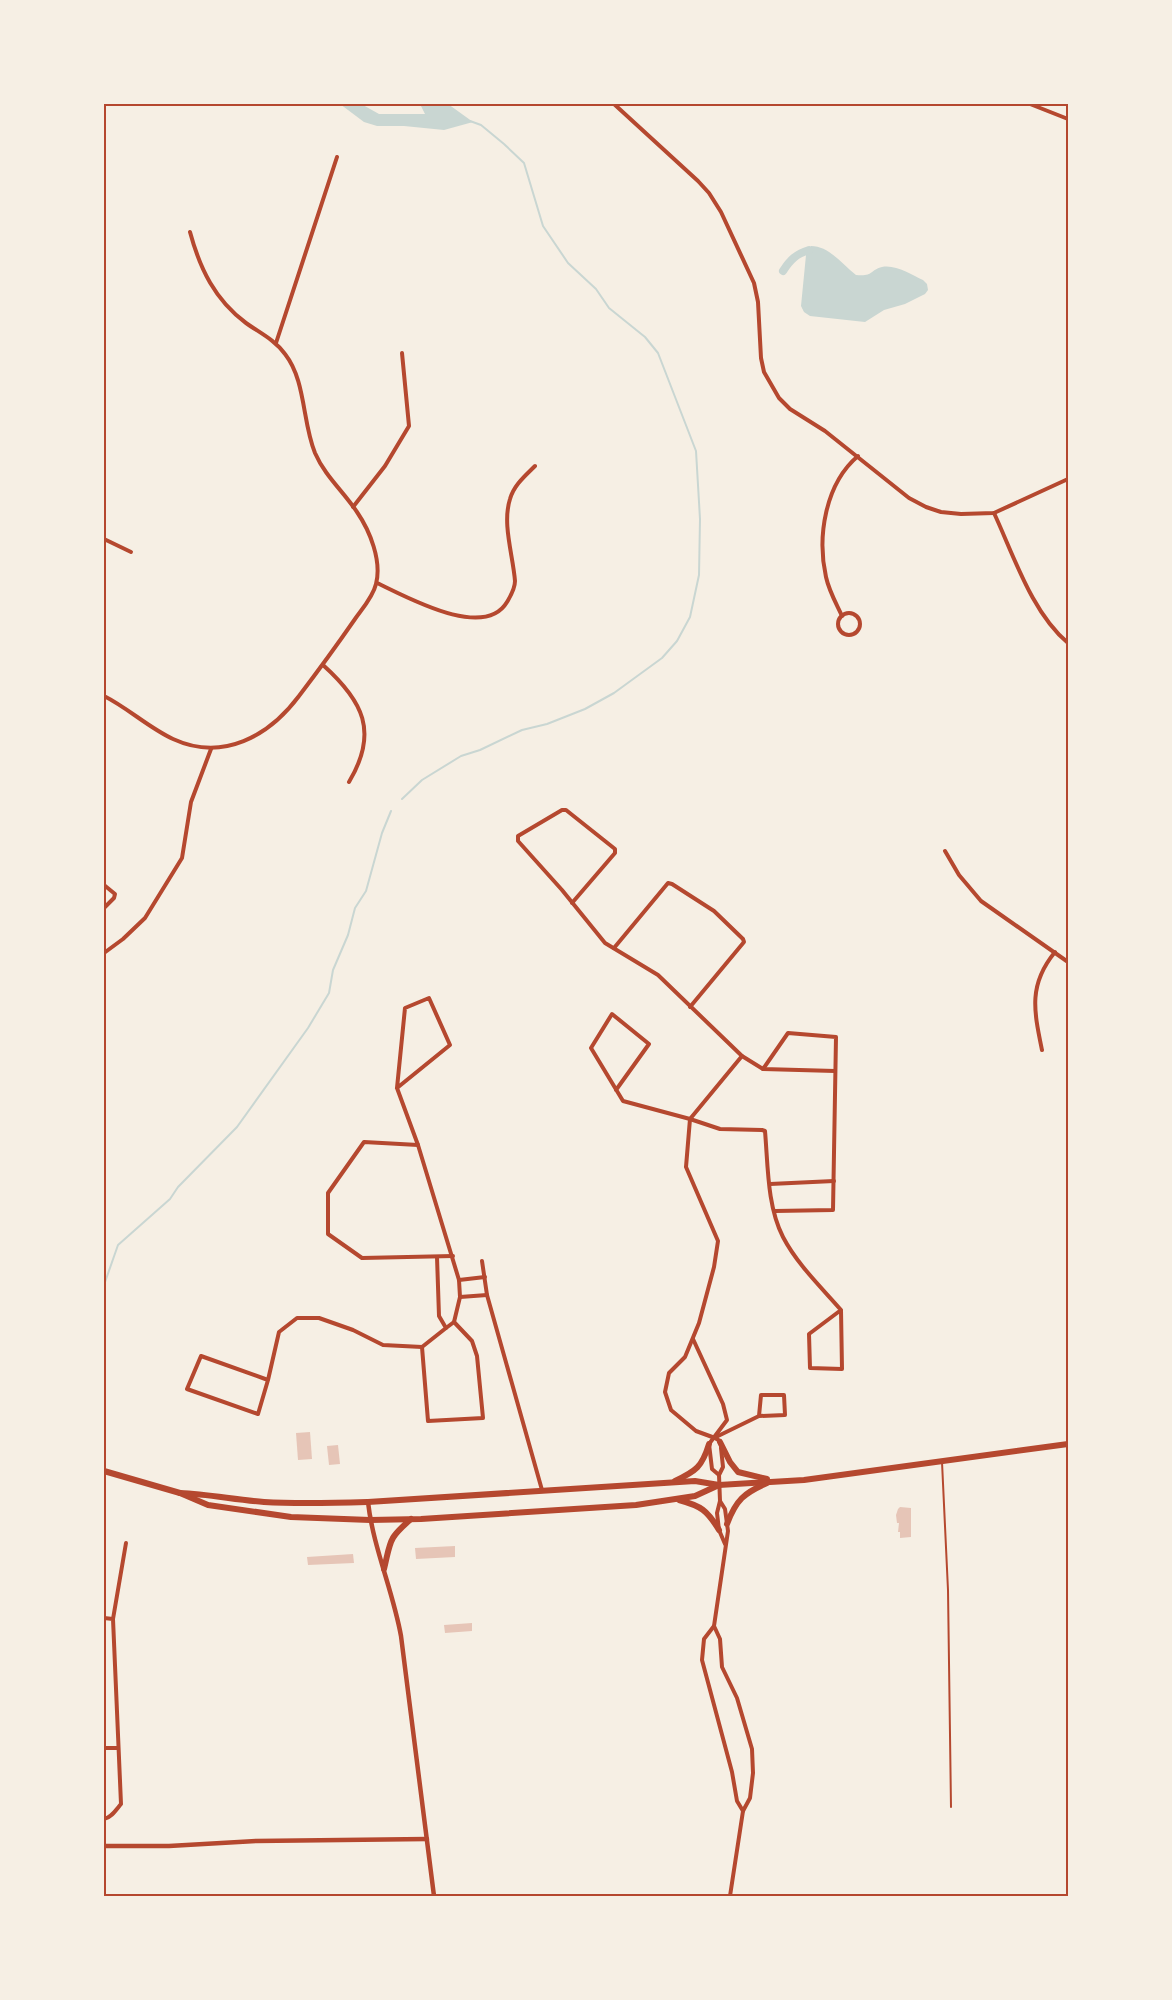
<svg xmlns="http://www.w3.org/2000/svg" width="1172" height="2000" viewBox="0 0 1172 2000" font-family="'Alegreya Sans',sans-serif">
  <rect width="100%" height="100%" fill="#f6efe4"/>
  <!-- water -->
  <g fill="#c9d6d2">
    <polygon points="340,104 364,104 363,105 379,114 425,114 420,104 448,104 473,122 444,130 404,126 377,126 364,122"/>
    <path d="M811 246C829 246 842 264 856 275 873 277 870 270 882 267 895 264 912 275 923 280L927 284 928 290 925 294 905 304 884 310 865 322 810 316 804 312 801 306 806 255Z"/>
  </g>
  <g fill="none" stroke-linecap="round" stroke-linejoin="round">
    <!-- stream -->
    <g stroke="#c9d6d2" stroke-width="2">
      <polyline points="402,799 422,780 461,756 480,750 522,730 547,724 585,709 614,693 662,658 677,641 690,617 699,575 700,519 696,451 658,353 645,337 609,308 596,289 568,263 543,226 524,163 504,144 481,125 470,121"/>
      <polyline points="104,1285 118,1245 170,1199 178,1187 237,1127 308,1028 329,993 333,970 348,935 355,908 366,891 382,833 391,811"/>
    </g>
    <!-- canal -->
    <path stroke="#c9d6d2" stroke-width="8" d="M783 271C790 260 796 254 809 250"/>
  </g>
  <!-- building -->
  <g fill="#e6c5b7">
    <polygon points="310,1432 312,1459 298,1460 296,1433"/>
    <polygon points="338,1445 340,1464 329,1465 327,1446"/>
    <polygon points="900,1507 911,1508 911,1537 900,1538 900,1532 898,1532 899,1523 897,1523 896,1515 898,1509"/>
    <polygon points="455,1546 455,1557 416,1559 415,1548"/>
    <polygon points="353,1554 354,1563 308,1565 307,1557"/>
    <polygon points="472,1623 472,1631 445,1633 444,1625"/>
  </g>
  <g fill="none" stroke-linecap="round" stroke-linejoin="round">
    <!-- service -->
    <polyline stroke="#b5482f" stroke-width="2" points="942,1462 948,1590 951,1807"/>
    <!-- minor -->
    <g stroke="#b5482f" stroke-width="4">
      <polyline points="614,104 698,181 709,193 721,212 754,283 758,302 761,358 764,372 779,398 790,409 825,431 909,498 926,507 941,512 961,514 994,513 1068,479"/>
      <polyline points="1030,104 1068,119"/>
      <polyline points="276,343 337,157"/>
      <polyline points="353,507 385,466 409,426 402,353"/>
      <path d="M994 513C1014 556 1032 613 1068 643"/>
      <polyline points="104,539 131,552"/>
      <path d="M377 583C405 596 484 641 507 602 511 595 515 589 515 581 513 555 502 524 510 499 514 485 525 476 535 466"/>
      <circle cx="849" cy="624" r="11"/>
      <path d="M842 616C836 603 829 591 826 577 817 537 825 484 858 456"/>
      <path d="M323 665C363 701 379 732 349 782"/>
      <path d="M104 696C128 708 149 728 173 739 223 762 269 736 299 696 318 671 337 645 355 619 362 609 373 597 376 584 382 561 370 531 357 512 343 491 325 476 315 453 302 421 306 381 285 354 275 340 260 333 246 323 215 300 200 269 190 232"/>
      <polyline points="945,851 959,875 981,901 1068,962"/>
      <polyline points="104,885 115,894 114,898 104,908"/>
      <polyline points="572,903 615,853 615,849 566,810 562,810 518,836 518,841 562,890 605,943 658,975 742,1056 763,1069 835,1071"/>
      <polyline points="614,948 668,883 672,884 714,911 743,939 744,942 690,1007"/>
      <polyline points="104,953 123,939 145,918 182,858 191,802 211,749"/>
      <path d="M1042 1050C1034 1011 1028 985 1055 952"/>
      <polyline points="763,1069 788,1033 836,1037 833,1210 775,1211"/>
      <polyline points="397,1088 450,1045 429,998 405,1008 397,1088 418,1145 459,1280 460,1297 454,1322 446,1328"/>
      <path d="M616 1090 649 1044 612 1014 591 1048 623 1101 690 1119 720 1129 762 1130 765 1131C768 1165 767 1206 783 1237 797 1264 821 1287 841 1310L842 1369 810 1368 809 1334 841 1310"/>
      <polyline points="418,1145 364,1142 328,1193 328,1234 362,1258 453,1256"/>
      <polyline points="770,1184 834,1181"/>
      <polyline points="482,1261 487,1295 542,1490"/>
      <polyline points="459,1280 485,1277"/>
      <polyline points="460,1297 487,1295"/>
      <polyline points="693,1339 723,1404 727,1420 709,1444 712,1469 719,1475"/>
      <polyline points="422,1347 428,1421 483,1418 477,1356 472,1341 454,1322"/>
      <polyline points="268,1380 201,1356 187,1389 258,1414 268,1380 279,1332 297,1318 319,1318 353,1330 383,1345 422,1347 446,1328 439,1316 437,1257"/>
      <polyline points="716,1437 759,1416 761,1395 784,1395 785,1415 759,1416"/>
      <polyline points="720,1441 715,1438 696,1431 671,1410 665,1392 669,1373 685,1357 699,1323 714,1267 718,1241 686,1167 690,1119 742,1056"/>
      <polyline points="721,1448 723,1467 719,1475 720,1501 717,1513 719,1530 725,1544"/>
      <polyline points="720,1501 725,1509 728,1531 714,1626 704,1639 702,1660 732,1772 737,1801 743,1811"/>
      <path d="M104 1618 113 1619 121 1804C116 1810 111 1818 104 1819"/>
      <polyline points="113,1619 126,1543"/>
      <polyline points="714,1626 720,1639 722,1667 737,1698 752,1749 753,1773 750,1798 743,1811 730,1896"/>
      <polyline points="104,1748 118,1748"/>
    </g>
    <!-- tertiary -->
    <g stroke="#b5482f" stroke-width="4.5">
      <path d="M368 1502C373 1547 393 1591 401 1636L434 1896"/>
      <polyline points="104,1846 169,1846 256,1841 427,1839"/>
    </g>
    <!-- primary -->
    <g stroke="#b5482f" stroke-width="6">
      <polyline points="720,1442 730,1462 738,1472 767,1479"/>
      <polyline points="104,1471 180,1493 208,1505 291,1517 370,1520 421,1519 636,1505 695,1496 719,1485"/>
      <path d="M675 1481C696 1471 702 1467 709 1444"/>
      <path d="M180 1493C208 1494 236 1500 264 1502 299 1504 333 1503 368 1502L695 1481 719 1485 804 1480 1068 1444"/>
      <path d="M679 1500C701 1506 707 1510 719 1530"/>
      <path d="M727 1524C736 1500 744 1493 767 1483"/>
      <path d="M384 1569C391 1540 388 1539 411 1519"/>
    </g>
  </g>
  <!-- border -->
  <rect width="1172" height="2000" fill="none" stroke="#f6efe4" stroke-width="210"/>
  <rect x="105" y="105" width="962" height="1790" fill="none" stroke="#b5482f" stroke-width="2"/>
</svg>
